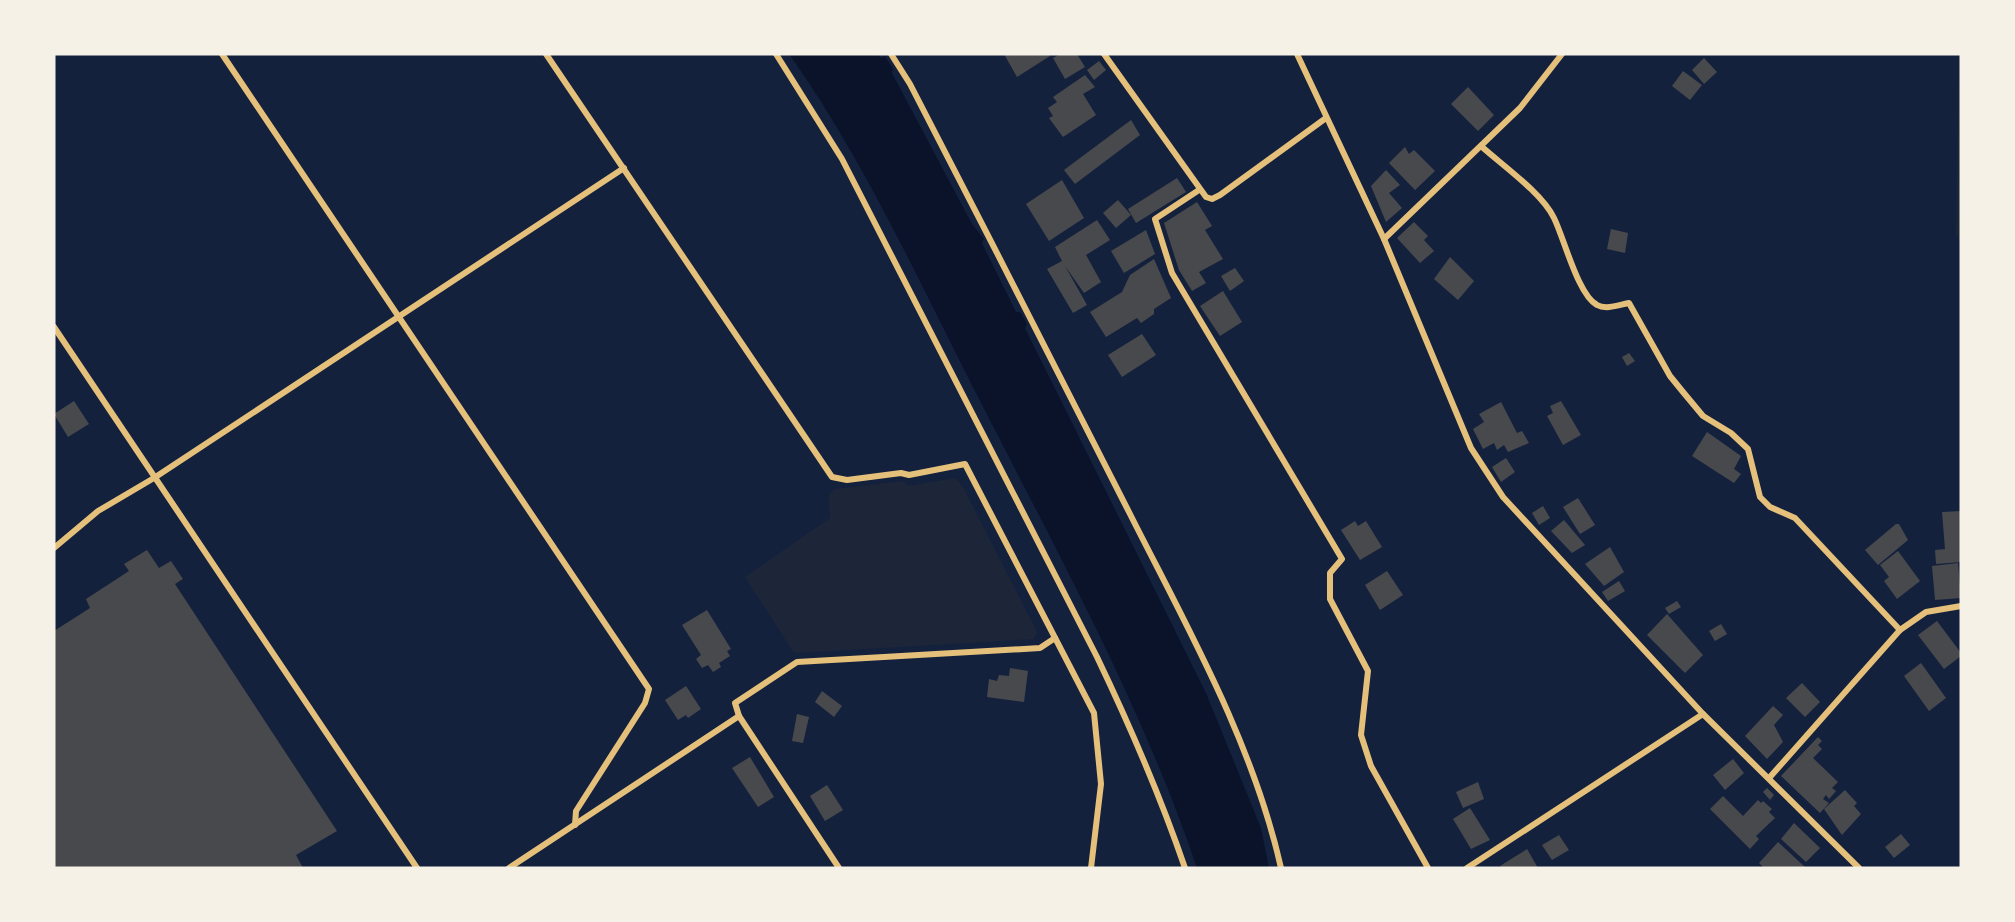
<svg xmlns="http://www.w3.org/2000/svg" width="2015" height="922" viewBox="0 0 2015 922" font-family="Commissioner,sans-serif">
  <rect width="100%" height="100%" fill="#14213d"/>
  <!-- green -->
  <g fill="#1d2539">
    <polygon points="1959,54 1961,54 1961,242 1956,235"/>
    <polygon points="955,478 963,487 1037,632 1034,639 794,653 745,577 830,518 829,494 835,489 903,481 909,486"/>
  </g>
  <!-- water -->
  <path fill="#0b132b" d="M789 54H878L881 58 885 56 893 69 892 73 972 224 984 239 982 243 1016 312H1020L1027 324 1025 328 1206 693 1261 828 1269 868H1197C1142 705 1057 552 979 399 919 282 865 161 789 54Z"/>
  <!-- building -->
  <g fill="#48494c">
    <polygon points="1004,54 1049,54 1050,56 1017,77"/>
    <polygon points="1060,54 1077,54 1085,67 1065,79 1053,58"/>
    <polygon points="1704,58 1717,72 1704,84 1692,70"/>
    <polygon points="1099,61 1106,70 1094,80 1087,70"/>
    <polygon points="1683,71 1702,85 1690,100 1672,86"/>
    <polygon points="1085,75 1095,87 1083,94 1096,115 1063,137 1049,118 1053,116 1048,108 1057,102 1053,97"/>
    <polygon points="1468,87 1494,115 1478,131 1451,104"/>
    <polygon points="1131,120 1140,135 1075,184 1064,170"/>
    <polygon points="1405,147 1409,154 1414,150 1435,171 1415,190 1389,163"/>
    <polygon points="1386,170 1400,185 1389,193 1402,208 1386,222 1371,186"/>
    <polygon points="1177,178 1186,192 1136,223 1128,209"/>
    <polygon points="1062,180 1084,218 1049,241 1026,204"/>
    <polygon points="1118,200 1131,215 1116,228 1103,213"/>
    <polygon points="1197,202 1212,226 1205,230 1223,259 1199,272 1206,283 1192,291 1179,270 1164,223"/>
    <polygon points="1097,220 1110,240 1086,255 1101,282 1084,293 1065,266 1087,305 1073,313 1047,269 1062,261 1055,247"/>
    <polygon points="1414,222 1428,236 1424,240 1434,251 1420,263 1397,238"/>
    <polygon points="1611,229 1628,233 1625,253 1607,249"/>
    <polygon points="1146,230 1155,254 1124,273 1111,251"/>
    <polygon points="1450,257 1474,281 1458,300 1434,279"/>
    <polygon points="1154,259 1171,298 1154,309 1154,314 1141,323 1137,318 1106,337 1090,312 1122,292 1130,275"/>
    <polygon points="1235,268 1244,281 1230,291 1221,276"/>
    <polygon points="1223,291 1242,322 1220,336 1200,306"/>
    <polygon points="1142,334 1156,355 1122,377 1108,355"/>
    <polygon points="1629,353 1635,361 1627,366 1622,357"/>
    <polygon points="74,401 89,424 68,437 54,414"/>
    <polygon points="1561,401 1581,435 1563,445 1547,416 1553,413 1550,406"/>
    <polygon points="1501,402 1517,433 1522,431 1529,443 1508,452 1504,445 1497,450 1494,443 1483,449 1473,429 1484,422 1479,414"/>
    <polygon points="1707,432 1741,456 1734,469 1741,474 1734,483 1692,456"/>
    <polygon points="1506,458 1515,472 1501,482 1492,467"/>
    <polygon points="1578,498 1595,525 1580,534 1563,507"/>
    <polygon points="1543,506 1550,518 1539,525 1532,513"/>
    <polygon points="1961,511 1961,562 1936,564 1935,550 1945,549 1942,512"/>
    <polygon points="1564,520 1585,545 1572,553 1551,531"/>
    <polygon points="1355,521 1358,526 1366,521 1382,547 1360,560 1341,530"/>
    <polygon points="1896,524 1899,524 1908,540 1878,565 1865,550"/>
    <polygon points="1610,547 1624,572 1604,586 1585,564"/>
    <polygon points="147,550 159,568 171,561 183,579 175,584 337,831 296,855 303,868 54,868 54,631 90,608 86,599 129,571 124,564"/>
    <polygon points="1898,551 1920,581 1897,599 1884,581 1889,577 1880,565"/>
    <polygon points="1958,563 1961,598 1935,600 1932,566"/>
    <polygon points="1387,571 1403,595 1380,610 1365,585"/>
    <polygon points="1619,581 1625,591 1608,601 1602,592"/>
    <polygon points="1677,601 1681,607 1669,614 1665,608"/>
    <polygon points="707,610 731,649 727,651 730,656 719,663 721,667 713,672 708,665 702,668 696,659 701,655 682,625"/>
    <polygon points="1667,614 1703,655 1685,673 1647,635"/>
    <polygon points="1937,621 1961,653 1961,656 1944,669 1918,635"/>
    <polygon points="1721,624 1727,634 1715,641 1709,631"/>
    <polygon points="1921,663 1946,698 1929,711 1904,676"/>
    <polygon points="1010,668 1028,671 1024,702 987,697 989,679 997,681 999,675 1009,676"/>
    <polygon points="1802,683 1820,702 1805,717 1786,698"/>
    <polygon points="686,686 701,709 688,718 686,715 678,720 665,700"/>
    <polygon points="822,691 842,706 834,717 815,702"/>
    <polygon points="1773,706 1783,715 1774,725 1783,742 1767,759 1745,736"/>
    <polygon points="797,714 809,717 803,743 792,741"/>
    <polygon points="1818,737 1822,741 1818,745 1822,749 1813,758 1838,782 1832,788 1836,791 1829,799 1826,795 1823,799 1829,803 1820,813 1781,776"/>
    <polygon points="750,757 774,797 758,807 732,768"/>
    <polygon points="1733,759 1744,773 1725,790 1713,775"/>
    <polygon points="1478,782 1484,799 1463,808 1456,792"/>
    <polygon points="827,785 843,810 825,821 810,796"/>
    <polygon points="1767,788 1774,795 1770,800 1763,792"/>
    <polygon points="1845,790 1857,803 1854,806 1861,814 1842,835 1824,809"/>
    <polygon points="1723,796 1743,816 1758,800 1761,803 1763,801 1772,809 1769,812 1775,818 1756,836 1759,839 1750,849 1710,809"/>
    <polygon points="1470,808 1490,840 1471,849 1453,819"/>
    <polygon points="1794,823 1820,848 1806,862 1781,839"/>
    <polygon points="1901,834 1910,845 1894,858 1885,847"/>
    <polygon points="1559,835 1569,850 1552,860 1542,845"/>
    <polygon points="1778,842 1806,868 1764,868 1759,863"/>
    <polygon points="1527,849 1538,868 1502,868 1500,866"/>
  </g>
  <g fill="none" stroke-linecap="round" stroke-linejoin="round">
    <!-- minor -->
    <g stroke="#e5c07b" stroke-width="6">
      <polyline points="222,54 649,689 645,703 576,811 575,825"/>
      <polyline points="546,54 832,477 847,480 901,473 909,475 965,464 1094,713 1101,784 1091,868"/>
      <path d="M776 54 842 159 1097 657C1130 726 1160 795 1185 868"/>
      <path d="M891 54 910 84C984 227 1057 370 1130 514 1187 627 1253 743 1281 868"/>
      <polyline points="1104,54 1206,197 1212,199 1220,195 1326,118"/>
      <polyline points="1297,54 1384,239 1471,448 1503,497 1703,714 1859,868"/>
      <path d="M1481 146C1502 165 1542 193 1554 218 1564 238 1578 295 1597 305 1606 310 1619 305 1629 303L1670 376 1683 392 1703 416 1731 433 1748 449 1760 497 1770 507 1795 518 1900 630"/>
      <polyline points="1199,190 1155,219 1172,273 1342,559 1330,573 1330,599 1368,671 1361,735 1371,766 1428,868"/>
      <polyline points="1384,239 1520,108 1562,54"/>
      <polyline points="54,327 417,868"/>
      <polyline points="54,548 98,511 154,478 624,168"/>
      <polyline points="739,716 735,703 797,662 1040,648 1055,638"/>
      <polyline points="1770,777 1900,630 1926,612 1961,606"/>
      <polyline points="509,868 739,716 839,868"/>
      <polyline points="1467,868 1703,714"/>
    </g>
  </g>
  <!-- border -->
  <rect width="2015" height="922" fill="none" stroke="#f6f1e7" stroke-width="111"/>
</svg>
